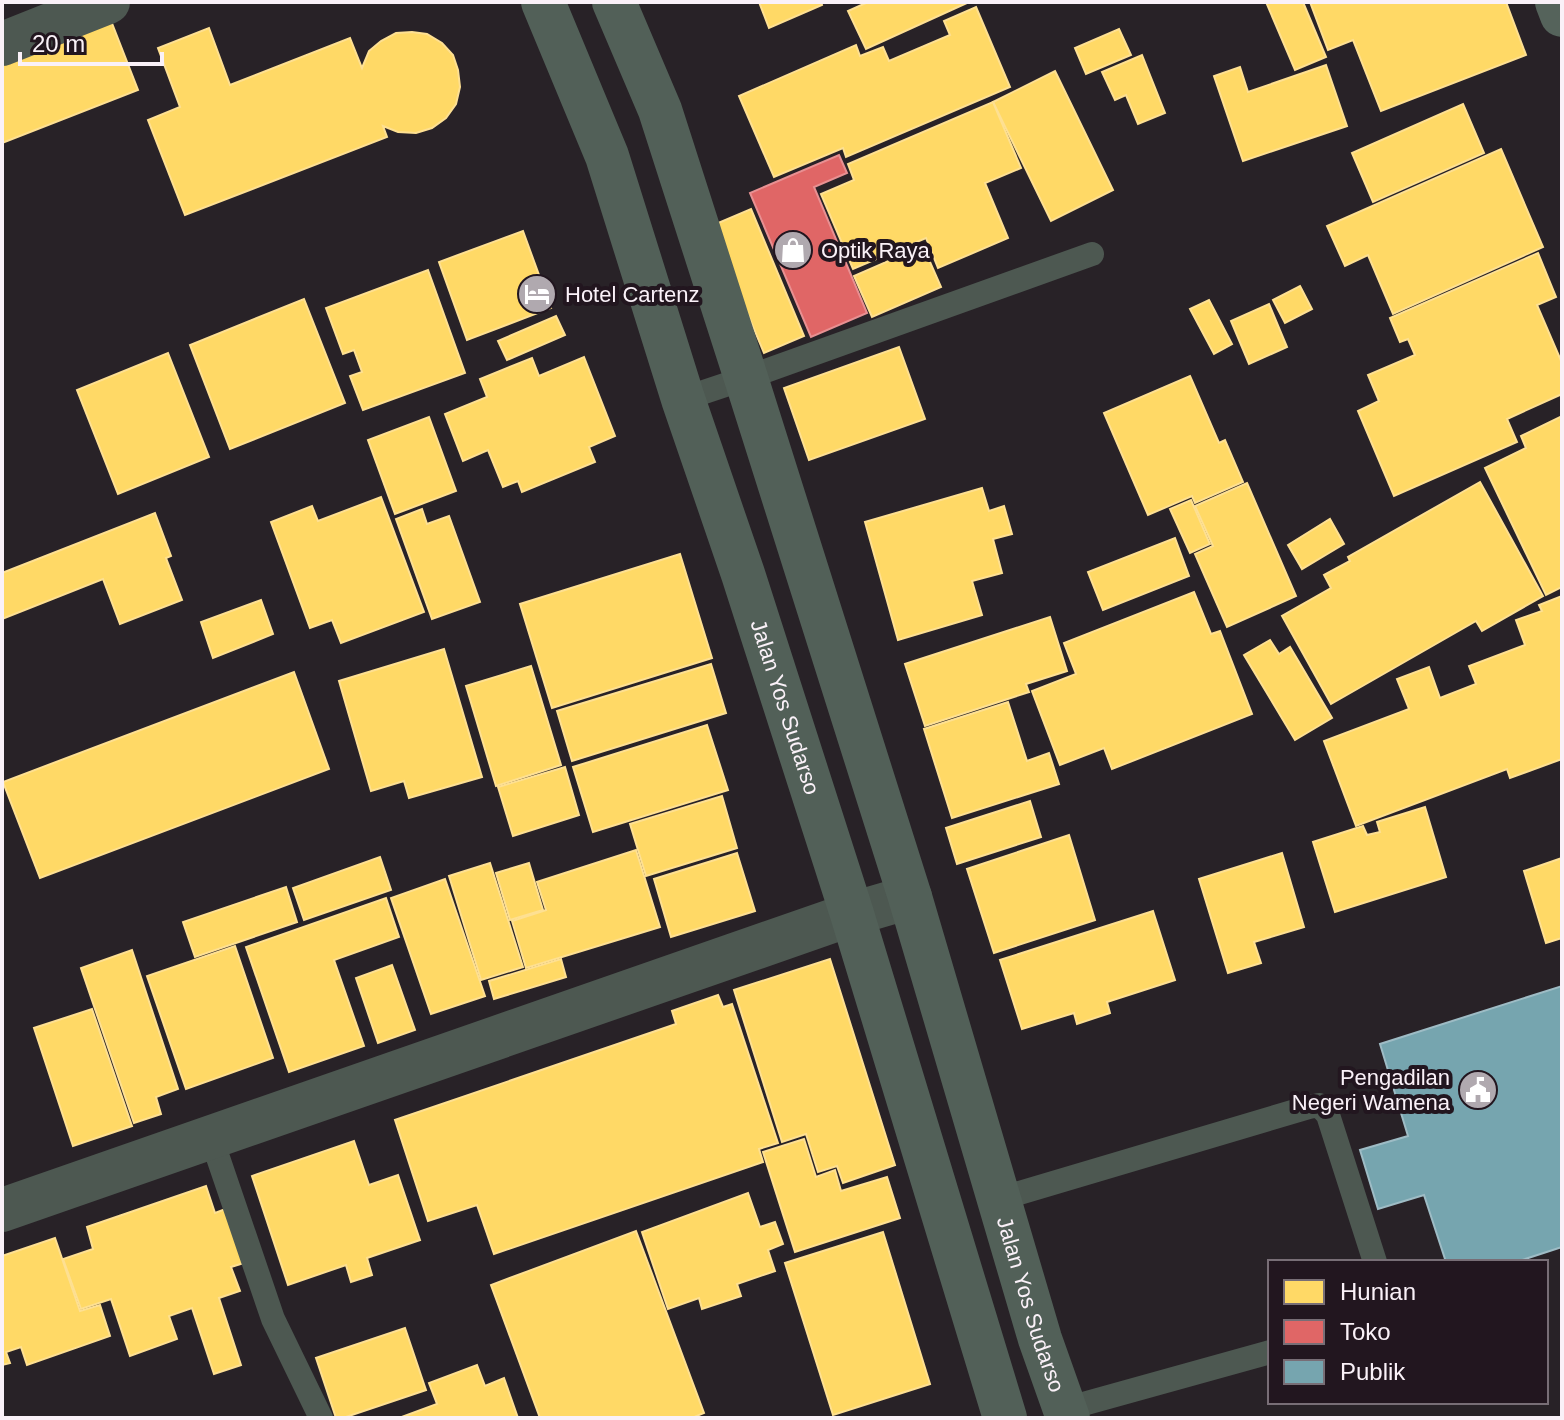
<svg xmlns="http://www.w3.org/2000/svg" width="1564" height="1420" viewBox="0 0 1564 1420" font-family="Helvetica,sans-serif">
  <rect width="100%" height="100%" fill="#282227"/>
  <!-- homes -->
  <g fill="#ffd966" stroke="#fee092" stroke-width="2">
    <polygon points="759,2 821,2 822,5 769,28"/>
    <polygon points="868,2 969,2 866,49 848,11"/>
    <polygon points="1266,2 1303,2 1326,57 1295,70"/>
    <polygon points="1310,2 1506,2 1526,55 1381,111 1353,40 1328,50"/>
    <polygon points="976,7 1010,87 846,157 843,148 774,177 739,96 856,45 860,56 883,47 889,61 950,35 944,21"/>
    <polygon points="108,13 138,90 2,143 2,55"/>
    <polygon points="209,28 230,85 350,38 362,68 369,51 381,41 396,33 412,32 427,34 442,43 453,55 458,70 460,87 456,104 446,118 432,128 416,133 398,132 383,126 387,137 185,215 148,120 180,107 158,48"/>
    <polygon points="1119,29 1131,55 1086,74 1075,48"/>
    <polygon points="1142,55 1165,113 1138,124 1126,95 1115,100 1102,72"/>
    <polygon points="1326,65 1347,126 1243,161 1214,76 1240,67 1248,92"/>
    <polygon points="1055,71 1113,190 1051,221 993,102"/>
    <polygon points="993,102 1021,168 985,183 1008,238 938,268 926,238 853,269 821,194 854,180 848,164"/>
    <polygon points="1463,104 1484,153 1373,202 1352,153"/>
    <polygon points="1501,149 1543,247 1393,314 1368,255 1345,266 1327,226"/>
    <polygon points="751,209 804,336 764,353 711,226"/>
    <polygon points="523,231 551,308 467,340 439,262"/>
    <polygon points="923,246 941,287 872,317 854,276"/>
    <polygon points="1538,253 1556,297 1537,305 1562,363 1562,394 1507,419 1517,442 1394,496 1358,411 1379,401 1368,375 1415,355 1408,339 1400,342 1390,318"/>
    <polygon points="428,270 465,373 363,410 350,376 362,372 354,350 343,354 326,308"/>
    <polygon points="1300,286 1312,309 1285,323 1273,300"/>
    <polygon points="304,299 345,403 230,449 190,345"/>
    <polygon points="1209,300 1232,344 1214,354 1190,309"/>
    <polygon points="1269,304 1287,347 1249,364 1231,321"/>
    <polygon points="556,316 565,335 507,360 498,341"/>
    <polygon points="899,347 925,419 809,460 784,388"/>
    <polygon points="168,353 209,457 118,494 77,390"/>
    <polygon points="584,357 615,436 589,447 595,462 522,492 518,481 503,487 488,450 463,461 445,414 487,397 480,379 532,358 539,376"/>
    <polygon points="1190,376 1219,443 1225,440 1243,482 1195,503 1192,496 1148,515 1104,413"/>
    <polygon points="1562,416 1562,587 1546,595 1485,468 1526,448 1521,436"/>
    <polygon points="429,417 456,491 395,514 368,440"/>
    <polygon points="1480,482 1543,596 1482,631 1476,621 1331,704 1282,616 1331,588 1324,575 1350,561 1348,557"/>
    <polygon points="1247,483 1296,596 1227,627 1195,554 1213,546 1195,506"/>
    <polygon points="982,488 989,511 1004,506 1012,534 993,539 1002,573 972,581 982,615 898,640 865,522"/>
    <polygon points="381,497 424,612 341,643 332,620 310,628 271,522 312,506 318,521"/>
    <polygon points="1191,500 1210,544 1190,553 1170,509"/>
    <polygon points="422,509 427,524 449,516 480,602 432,619 396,519"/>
    <polygon points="155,513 171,556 166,558 182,600 120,624 103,579 2,619 2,573"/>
    <polygon points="1330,519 1344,544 1302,569 1288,545"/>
    <polygon points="1175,538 1189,576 1103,610 1088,572"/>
    <polygon points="680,554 712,658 552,708 520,604"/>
    <polygon points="1194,592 1211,634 1220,631 1252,714 1112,769 1104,748 1060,765 1032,691 1076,674 1064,643"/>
    <polygon points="1562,596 1562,759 1510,778 1507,769 1356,826 1324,741 1409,709 1397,679 1429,667 1440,698 1476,684 1469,666 1525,645 1516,620 1542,611 1539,605"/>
    <polygon points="261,600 273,634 213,658 201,622"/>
    <polygon points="1050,617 1067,671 1026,684 1029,692 925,726 905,664"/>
    <polygon points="1270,640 1279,654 1290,647 1332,718 1295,740 1244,655"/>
    <polygon points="444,649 482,777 409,798 404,781 371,791 339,681"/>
    <polygon points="711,664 726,713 572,761 557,711"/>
    <polygon points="531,666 561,765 496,786 466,686"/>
    <polygon points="294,672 329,769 40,878 3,782"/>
    <polygon points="1008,702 1027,761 1049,753 1059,784 952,818 924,729"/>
    <polygon points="707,725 728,790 593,832 573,767"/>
    <polygon points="565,767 579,815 513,836 498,787"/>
    <polygon points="722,796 737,848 646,876 630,824"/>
    <polygon points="1030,801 1041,837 957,864 946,828"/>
    <polygon points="1425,807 1446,877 1335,912 1313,842 1363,826 1367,835 1380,832 1377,822"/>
    <polygon points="1069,835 1095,920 994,953 967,869"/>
    <polygon points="636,850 660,927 526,968 512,921 546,910 537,882"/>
    <polygon points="737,853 755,911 671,937 654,879"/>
    <polygon points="1282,853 1304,927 1254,942 1261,963 1228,973 1199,879"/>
    <polygon points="380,857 391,890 304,920 293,888"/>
    <polygon points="1562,858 1562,938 1546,943 1524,871"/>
    <polygon points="490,863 523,967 481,980 449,876"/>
    <polygon points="529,863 543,910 510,920 496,873"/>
    <polygon points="445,879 485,996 431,1014 391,898"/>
    <polygon points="286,887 297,922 195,957 183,922"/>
    <polygon points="386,898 399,937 334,960 364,1046 289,1072 246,947"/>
    <polygon points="1153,911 1175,980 1107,1002 1110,1013 1077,1024 1074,1013 1022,1029 1000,960"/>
    <polygon points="235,946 273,1058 186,1089 147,976"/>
    <polygon points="132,950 178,1089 156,1097 161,1114 134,1123 81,968"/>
    <polygon points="561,959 566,977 494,999 489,981"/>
    <polygon points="830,959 895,1165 843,1183 837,1166 818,1172 806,1134 782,1142 734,990"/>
    <polygon points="392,965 415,1030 378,1043 356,978"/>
    <polygon points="718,995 723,1007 732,1004 778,1143 759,1149 763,1162 494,1254 477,1205 428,1221 395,1120 676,1024 672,1011"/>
    <polygon points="92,1009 132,1126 73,1146 34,1028"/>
    <polygon points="804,1139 816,1177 835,1170 841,1191 887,1177 900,1218 795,1252 763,1152"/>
    <polygon points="354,1141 369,1185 398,1175 420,1240 367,1258 372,1275 351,1282 346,1265 288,1285 252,1176"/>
    <polygon points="206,1186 215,1213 228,1208 247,1262 231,1267 240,1291 219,1298 241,1365 214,1374 192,1308 169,1316 177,1339 130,1356 111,1299 81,1309 63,1259 93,1249 87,1227"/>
    <polygon points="748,1193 760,1227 775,1222 783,1244 768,1250 775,1271 737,1284 741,1296 702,1309 699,1298 668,1309 642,1232"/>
    <polygon points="636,1231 704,1413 692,1418 540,1418 491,1285"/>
    <polygon points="883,1232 930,1384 833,1415 785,1263"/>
    <polygon points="55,1238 80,1311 100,1305 110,1336 27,1365 21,1347 6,1352 10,1363 2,1365 2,1256"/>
    <polygon points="405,1328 426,1390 343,1418 336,1418 316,1358"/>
    <polygon points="477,1365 485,1386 504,1378 518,1418 399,1418 437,1404 429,1383"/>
  </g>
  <!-- shops -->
  <polygon fill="#e06666" stroke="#e89092" stroke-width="2" points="839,155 847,173 814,187 867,313 811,337 750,193"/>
  <!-- public -->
  <polygon fill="#76a5af" stroke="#9ebcc5" stroke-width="2" points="1562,986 1562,1247 1516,1262 1446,1262 1424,1195 1378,1209 1360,1150 1408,1136 1380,1044"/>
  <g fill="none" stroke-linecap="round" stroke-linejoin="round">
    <!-- service -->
    <g stroke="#4d5851" stroke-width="24">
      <polyline points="683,399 746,378 1092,254"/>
      <polyline points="211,1137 273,1319 321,1418"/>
      <polyline points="999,1199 1309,1107 1319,1105 1328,1115 1375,1262"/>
      <polyline points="1065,1409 1270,1352"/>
    </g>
    <!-- minor -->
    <g stroke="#4d5851" stroke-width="44">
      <polyline points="2,44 108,2"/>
      <polyline points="2,1210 852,914 910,897"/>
    </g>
    <!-- secondary -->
    <polyline stroke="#55635b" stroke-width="44" points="1557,2 1562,15"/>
    <!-- trunk -->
    <g stroke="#526058" stroke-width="44">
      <path id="s1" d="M543 2 607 156 683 399 743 574 852 914 1005 1418"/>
      <path id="s2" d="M614 2 660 110 746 378 910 897 1040 1339 1068 1418"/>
    </g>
  </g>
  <!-- icons -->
  <defs>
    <symbol id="shop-disc" viewBox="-11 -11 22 22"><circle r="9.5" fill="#b0a9af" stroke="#22161f"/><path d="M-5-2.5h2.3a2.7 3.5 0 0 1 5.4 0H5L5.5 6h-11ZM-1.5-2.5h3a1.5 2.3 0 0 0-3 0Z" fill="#fff"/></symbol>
    <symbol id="hotel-disc" viewBox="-11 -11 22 22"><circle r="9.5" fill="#b0a9af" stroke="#22161f"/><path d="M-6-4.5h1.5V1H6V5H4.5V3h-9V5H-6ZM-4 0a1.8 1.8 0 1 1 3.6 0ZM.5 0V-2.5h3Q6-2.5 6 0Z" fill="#fff"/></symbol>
    <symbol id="civic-disc" viewBox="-11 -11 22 22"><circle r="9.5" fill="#b0a9af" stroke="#22161f"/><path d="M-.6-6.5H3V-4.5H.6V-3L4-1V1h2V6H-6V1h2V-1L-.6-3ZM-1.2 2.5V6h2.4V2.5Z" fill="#fff"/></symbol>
  </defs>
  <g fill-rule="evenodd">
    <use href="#shop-disc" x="771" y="228" width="44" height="44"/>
    <use href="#hotel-disc" x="515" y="272" width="44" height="44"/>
    <use href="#civic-disc" x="1456" y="1068" width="44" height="44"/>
  </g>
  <g text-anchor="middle" stroke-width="8" stroke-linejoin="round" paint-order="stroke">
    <!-- poi labels -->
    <g font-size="22" fill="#faf1f8" stroke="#22161f" text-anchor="start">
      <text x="821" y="258">Optik Raya</text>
      <text x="565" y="302">Hotel Cartenz</text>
      <text x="1450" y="1085" text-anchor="end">Pengadilan<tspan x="1450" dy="25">Negeri Wamena</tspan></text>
    </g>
    <!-- street labels -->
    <g font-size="22" fill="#faf1f8" stroke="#22161f">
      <text dy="8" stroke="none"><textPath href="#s1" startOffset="746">Jalan Yos Sudarso</textPath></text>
      <text dy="8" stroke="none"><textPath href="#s2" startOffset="1368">Jalan Yos Sudarso</textPath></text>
    </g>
  </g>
  <!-- border -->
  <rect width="1564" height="1420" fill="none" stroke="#faf1f8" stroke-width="8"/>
  <!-- legend -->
  <rect x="1268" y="1260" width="280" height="144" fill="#22161f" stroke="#786e76" stroke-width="2"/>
  <rect x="1284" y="1280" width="40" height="24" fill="#ffd966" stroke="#786e76" stroke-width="2"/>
  <text x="1340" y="1300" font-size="24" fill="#faf1f8">Hunian</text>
  <rect x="1284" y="1320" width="40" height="24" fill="#e06666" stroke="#786e76" stroke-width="2"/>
  <text x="1340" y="1340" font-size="24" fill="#faf1f8">Toko</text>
  <rect x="1284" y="1360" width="40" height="24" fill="#76a5af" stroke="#786e76" stroke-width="2"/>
  <text x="1340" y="1380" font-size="24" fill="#faf1f8">Publik</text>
  <!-- scale -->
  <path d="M20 52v12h142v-12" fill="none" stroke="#faf1f8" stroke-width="4"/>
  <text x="32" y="52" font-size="24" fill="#faf1f8" stroke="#22161f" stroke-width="6" paint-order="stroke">20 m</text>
</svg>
